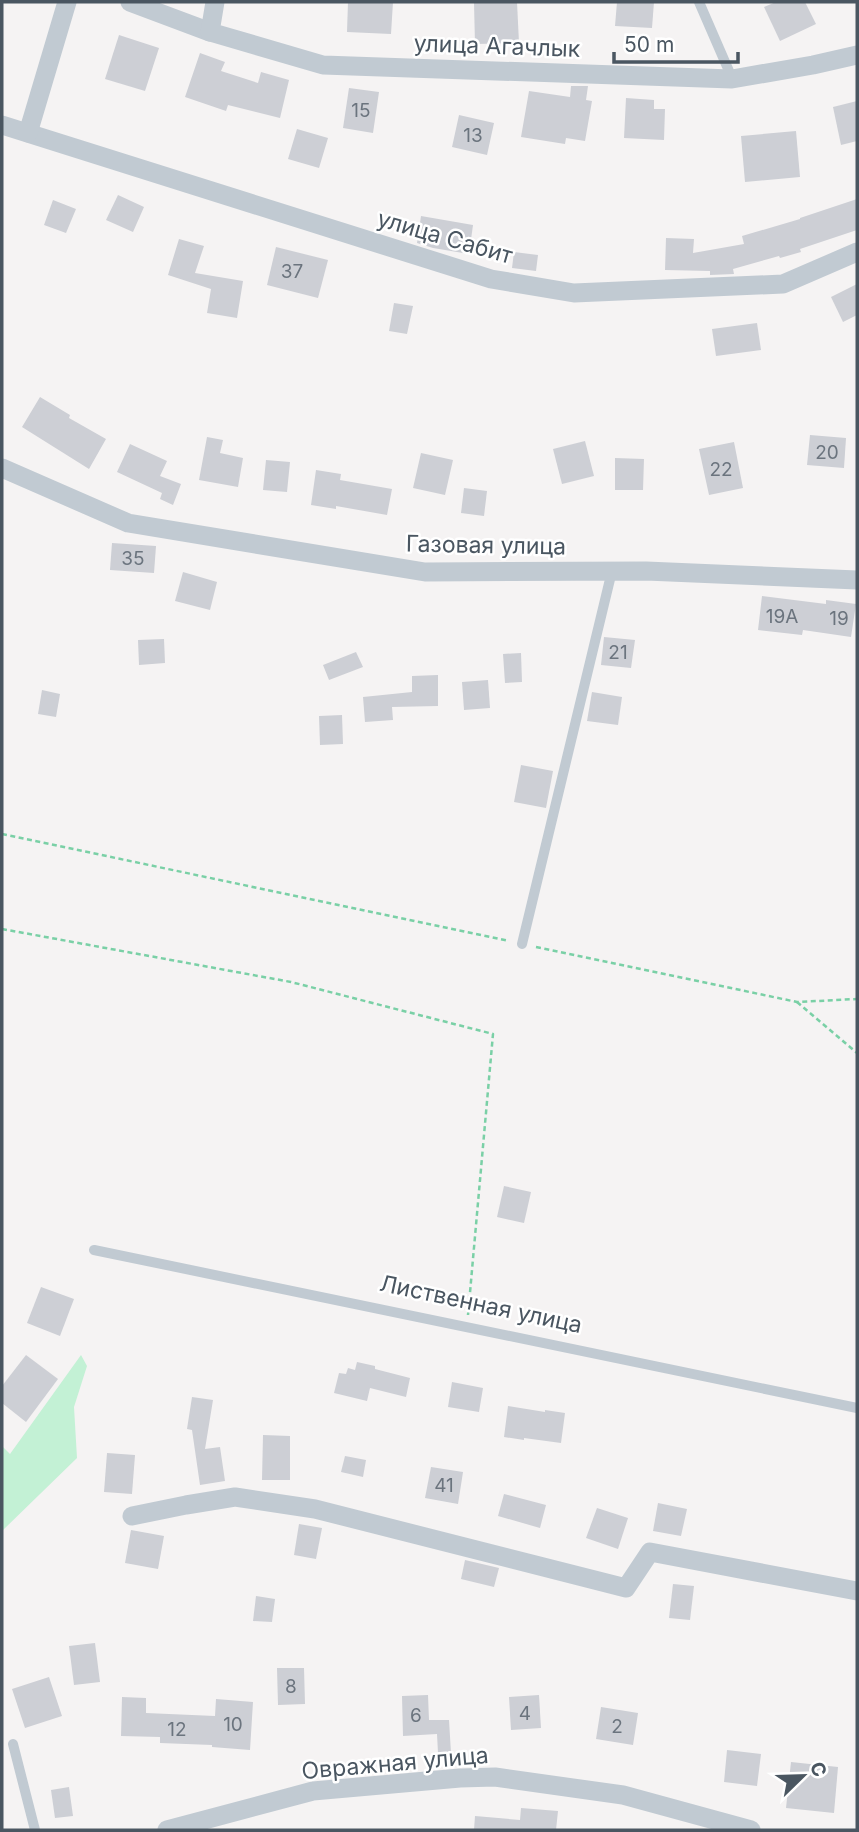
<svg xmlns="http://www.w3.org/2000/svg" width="859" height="1832" viewBox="0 0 859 1832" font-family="Inter,sans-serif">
  <rect width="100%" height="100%" fill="#f5f3f3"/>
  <!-- green -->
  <polygon fill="#c3f1d5" points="81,1355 87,1366 74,1407 77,1458 2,1531 2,1446 10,1454"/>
  <!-- building -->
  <g fill="#cdcfd5">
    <polygon points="348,2 393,2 391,34 347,32"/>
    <polygon points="517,2 519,43 475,44 474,3"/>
    <polygon points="617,2 654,2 652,28 615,26"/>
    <polygon points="776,2 805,2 816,24 780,41 764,7"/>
    <polygon points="119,35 159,48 145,91 105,79"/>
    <polygon points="200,53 225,62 221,71 258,83 261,72 289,80 280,118 228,105 226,111 185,97"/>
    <polygon points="571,86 588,86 586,100 592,101 585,141 566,138 565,144 521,137 529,91 570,97"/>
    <polygon points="349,88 379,92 373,133 343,128"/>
    <polygon points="626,98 654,100 654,109 665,109 664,140 624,138"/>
    <polygon points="857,101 857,141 841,145 833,107"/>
    <polygon points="459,115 494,123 487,155 452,147"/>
    <polygon points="297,129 328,138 319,168 288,159"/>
    <polygon points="796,131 800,177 745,182 741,136"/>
    <polygon points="118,195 144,207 133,232 106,220"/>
    <polygon points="857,199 857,230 800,249 801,252 780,258 779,256 733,269 734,274 710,275 710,271 665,270 666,238 694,239 693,253 744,244 742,236 800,219 800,218"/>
    <polygon points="53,200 76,209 66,233 44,225"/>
    <polygon points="421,216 473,225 469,254 433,248 417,243"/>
    <polygon points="179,239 204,246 195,273 243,281 237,318 207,313 211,289 168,275"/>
    <polygon points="276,247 328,260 318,298 267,285"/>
    <polygon points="514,252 538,255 536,271 512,268"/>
    <polygon points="857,284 857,315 843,322 831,297"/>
    <polygon points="394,303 413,306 407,334 389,331"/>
    <polygon points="757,323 761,350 716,356 712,329"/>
    <polygon points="40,397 70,415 69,418 106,439 89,469 22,427"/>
    <polygon points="810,435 846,438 844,468 807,465"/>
    <polygon points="207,437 223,440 220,453 243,458 238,487 199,480"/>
    <polygon points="585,441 594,476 562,484 553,449"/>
    <polygon points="734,442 743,488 709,495 699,449"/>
    <polygon points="130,444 167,461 160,476 181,484 173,505 160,499 162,493 117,472"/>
    <polygon points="421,453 453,460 445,495 413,488"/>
    <polygon points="615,458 644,459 643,490 615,490"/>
    <polygon points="266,460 290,462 287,492 263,490"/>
    <polygon points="316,470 341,474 340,480 392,489 387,515 336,506 336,509 311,505"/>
    <polygon points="464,488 487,491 484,516 461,513"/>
    <polygon points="112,543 156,546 154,573 110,570"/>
    <polygon points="183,572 217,582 210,610 175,601"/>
    <polygon points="762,596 826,604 826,600 856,604 851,637 803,630 802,635 758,630"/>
    <polygon points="604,637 635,640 631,668 601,665"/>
    <polygon points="164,639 165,663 139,665 138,640"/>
    <polygon points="356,652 363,667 329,680 323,665"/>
    <polygon points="521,653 522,682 505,683 503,654"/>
    <polygon points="438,675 438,706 392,707 393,720 365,722 363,697 412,692 412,676"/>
    <polygon points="488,680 490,708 464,710 462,682"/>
    <polygon points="42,690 60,694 56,717 38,714"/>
    <polygon points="592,692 622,697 618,725 587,721"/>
    <polygon points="342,715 343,744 320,745 319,716"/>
    <polygon points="521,765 553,771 546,808 514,802"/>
    <polygon points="504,1186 531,1192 524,1223 497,1217"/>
    <polygon points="41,1287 74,1299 60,1336 27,1323"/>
    <polygon points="26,1355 58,1379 26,1422 2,1403 2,1386"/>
    <polygon points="357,1362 375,1366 375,1369 410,1378 406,1397 370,1388 367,1401 334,1393 339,1373 346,1374 348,1368 355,1370"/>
    <polygon points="452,1382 483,1388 479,1412 448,1407"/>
    <polygon points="192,1397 213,1400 205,1449 220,1447 225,1481 200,1485 192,1430 187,1429"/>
    <polygon points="508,1406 545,1412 545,1410 565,1413 561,1443 524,1438 524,1440 504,1437"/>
    <polygon points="263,1435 290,1436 290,1480 262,1480"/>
    <polygon points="107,1453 135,1455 132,1494 104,1492"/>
    <polygon points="345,1456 366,1460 363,1477 341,1472"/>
    <polygon points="431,1467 463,1472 458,1504 425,1498"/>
    <polygon points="504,1494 546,1505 540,1528 498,1516"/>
    <polygon points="658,1503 687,1509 681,1536 653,1531"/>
    <polygon points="597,1508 628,1518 618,1549 586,1538"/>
    <polygon points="299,1524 322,1528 316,1559 294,1555"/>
    <polygon points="131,1530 164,1536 158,1569 125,1563"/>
    <polygon points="465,1560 499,1568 494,1587 461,1579"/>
    <polygon points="673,1584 694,1586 690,1620 669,1618"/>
    <polygon points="256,1596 275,1599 272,1622 253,1621"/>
    <polygon points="95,1643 100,1682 74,1685 69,1646"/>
    <polygon points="277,1668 304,1668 305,1704 278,1705"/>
    <polygon points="49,1677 62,1716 25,1728 12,1689"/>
    <polygon points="428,1695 429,1720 449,1720 451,1753 438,1753 437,1734 403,1736 402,1696"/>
    <polygon points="539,1695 541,1728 511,1730 509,1697"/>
    <polygon points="122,1697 146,1698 146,1713 215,1716 216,1699 253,1702 250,1750 212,1747 212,1745 160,1743 160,1737 121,1736"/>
    <polygon points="601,1707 638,1713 633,1745 596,1739"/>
    <polygon points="727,1750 761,1754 757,1786 724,1782"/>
    <polygon points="791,1762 838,1767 834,1813 786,1808"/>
    <polygon points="69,1787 73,1816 55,1818 51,1790"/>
    <polygon points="521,1808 558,1811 556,1830 474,1830 475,1816 520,1820"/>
  </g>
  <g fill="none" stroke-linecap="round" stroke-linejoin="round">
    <!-- path -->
    <g stroke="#7ad0a6" stroke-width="2.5" stroke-dasharray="5 3.5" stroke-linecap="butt">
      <polyline points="2,834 509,941"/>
      <polyline points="2,929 291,982 493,1034 468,1315"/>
      <polyline points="536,947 797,1002 857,999"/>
      <polyline points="797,1002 857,1053"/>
    </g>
    <!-- service -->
    <g stroke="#c1cad2" stroke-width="10">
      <polyline points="699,2 732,78"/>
      <polyline points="522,944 612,571"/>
      <polyline points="94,1250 857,1408"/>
      <polyline points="13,1744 35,1830"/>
    </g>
    <!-- minor -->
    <g stroke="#c1cad2" stroke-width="19">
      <polyline points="130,2 210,32"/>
      <polyline points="215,2 210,32 323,65 732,79 813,65 857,55"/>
      <polyline points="2,125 491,279 574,293 783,284 857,252"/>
      <polyline points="28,133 67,2"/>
      <polyline points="2,468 128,523 425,572 646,571 857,580"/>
      <polyline points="132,1516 186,1505 235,1497 315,1509 626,1588 650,1552 857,1591"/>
      <polyline points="167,1830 313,1791 460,1778 495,1777 623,1795 751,1830"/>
    </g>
  </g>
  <g text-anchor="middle" stroke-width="5" stroke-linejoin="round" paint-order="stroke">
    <!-- number labels -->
    <g font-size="19" fill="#6b747e">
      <text x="361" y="117">15</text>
      <text x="473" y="142">13</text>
      <text x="292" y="278">37</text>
      <text x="827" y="459">20</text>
      <text x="721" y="476">22</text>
      <text x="133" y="565">35</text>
      <text x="782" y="623">19А</text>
      <text x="839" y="625">19</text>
      <text x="618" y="659">21</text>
      <text x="444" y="1492">41</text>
      <text x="291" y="1693">8</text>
      <text x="525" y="1720">4</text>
      <text x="416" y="1722">6</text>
      <text x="233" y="1731">10</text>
      <text x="617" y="1733">2</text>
      <text x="177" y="1736">12</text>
    </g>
    <!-- street labels -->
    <g font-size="23" fill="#4a5661" stroke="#fff">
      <text transform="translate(497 46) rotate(2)" y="8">улица Агачлык</text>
      <text transform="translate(445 237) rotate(16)" y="8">улица Сабит</text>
      <text transform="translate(486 545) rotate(1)" y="8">Газовая улица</text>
      <text transform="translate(481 1304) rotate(12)" y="8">Лиственная улица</text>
      <text transform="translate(395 1763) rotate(-5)" y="8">Овражная улица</text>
    </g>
  </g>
  <!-- border -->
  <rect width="859" height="1832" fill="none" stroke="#4a5661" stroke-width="7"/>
  <!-- north arrow -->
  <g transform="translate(803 1776) rotate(67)" stroke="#ffffff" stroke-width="5" paint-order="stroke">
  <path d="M0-5L12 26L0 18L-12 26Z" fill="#4a5661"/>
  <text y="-10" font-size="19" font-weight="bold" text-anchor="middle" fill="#4a5661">С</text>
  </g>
  <!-- scale -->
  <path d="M614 52v10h124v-10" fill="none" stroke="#4a5661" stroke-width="3.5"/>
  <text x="624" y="52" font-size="21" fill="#4a5661" stroke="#ffffff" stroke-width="5" paint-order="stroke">50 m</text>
</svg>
